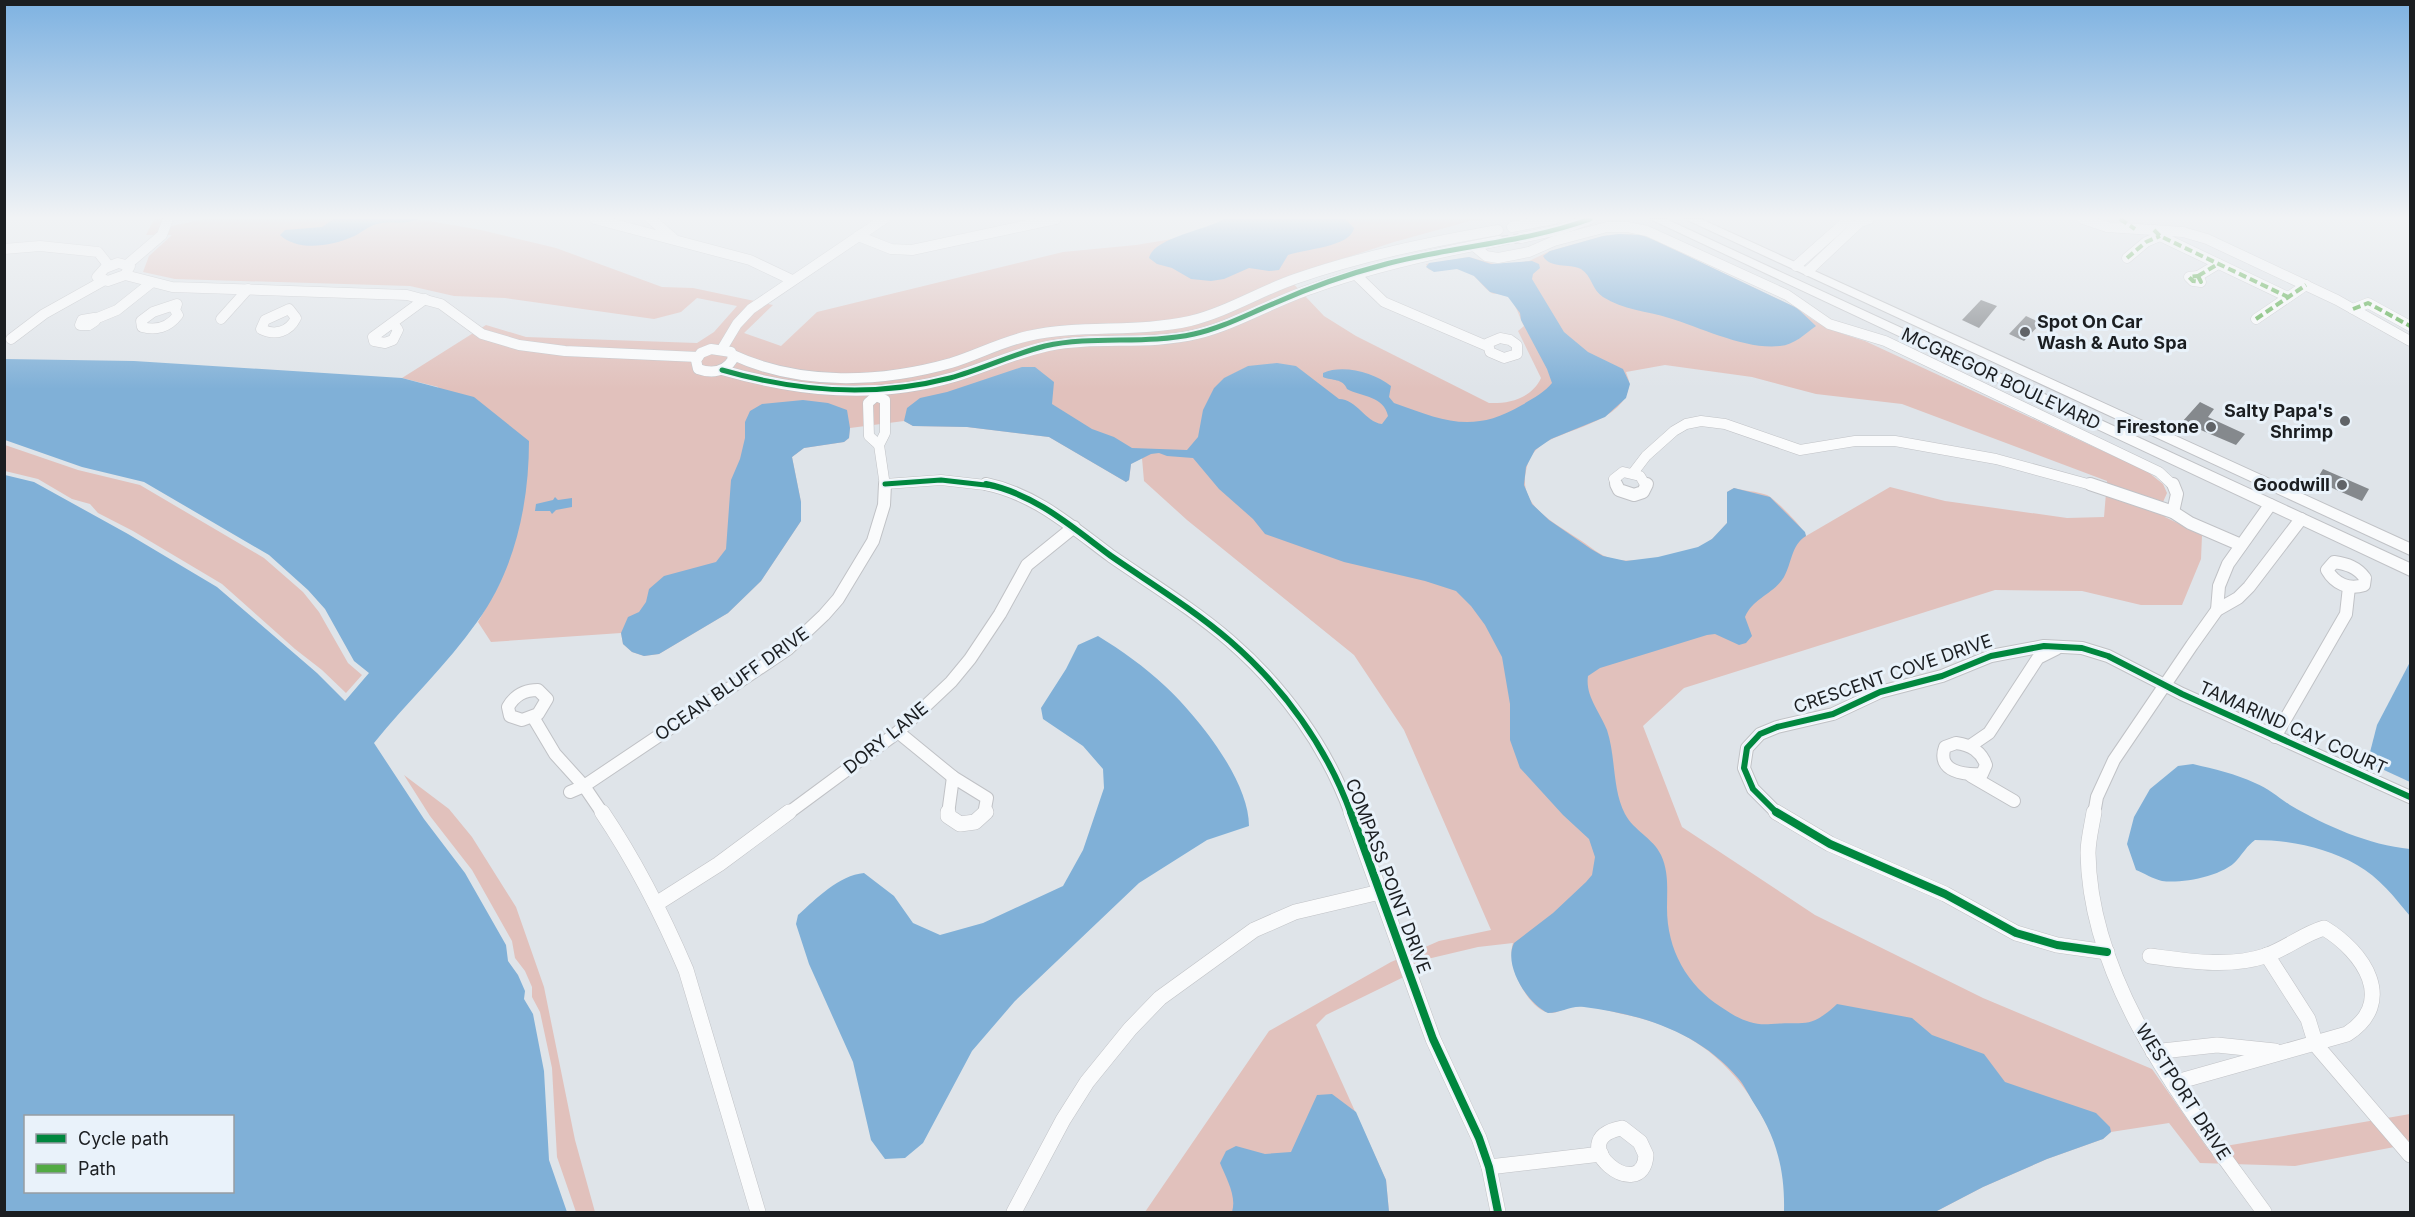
<svg xmlns="http://www.w3.org/2000/svg" width="2415" height="1217" viewBox="0 0 2415 1217" font-family="Inter,sans-serif">
  <rect width="100%" height="100%" fill="#dfe4e9"/>
  <!-- green -->
  <g fill="#e1c1bc" fill-rule="evenodd">
    <path d="M154 219H163L162 228 205 219H418L481 230 556 248 662 287 693 288 773 305 744 333 781 346 817 312 1063 252 1136 245 1172 239 1207 228 1224 219H1490L1470 221 1394 242 1287 277 1324 316 1356 336 1489 403C1509 404 1532 398 1541 378L1518 331 1524 326C1519 317 1515 299 1504 294 1499 292 1495 296 1490 292 1478 283 1475 270 1456 269 1446 268 1437 274 1428 269L1426 264 1469 257 1498 265 1529 261 1550 251 1603 236 1619 234H1631L1654 240 1797 308C1818 326 1839 333 1865 341L2148 472 2163 484 2167 493 2163 502 2165 517 2202 535 2201 559 2182 605H2141L2082 591 1995 590 1684 688 1643 726 1682 827 1815 915 1983 998 2152 1069 2208 1149 2410 1114V1144L2295 1166 2200 1163 2169 1123 2111 1132 2103 1139 2047 1159 1983 1187 1935 1212H1784C1786 1164 1778 1142 1753 1101 1722 1052 1679 1025 1622 1014 1605 1010 1584 1003 1568 1008 1560 1010 1555 1015 1546 1012 1525 1004 1506 963 1513 943L1478 947 1419 961 1418 970 1326 1015 1316 1025 1386 1180 1389 1212H1145L1269 1031 1391 962 1439 941 1491 930 1404 730 1354 655 1187 520 1144 481 1142 458 1131 464 1129 480 1126 482 1049 437 967 427 913 426 904 421 850 428 849 438 844 442 804 448 792 457 801 502V521L761 581 728 613 659 654 644 656 632 652 623 644 621 633 491 642 478 622 500 583 438 387 402 378 486 325 526 337 697 343 714 332 737 306 697 298 681 312 654 319 505 298 454 296 410 286 175 279 143 272 149 256 172 235H146ZM1665 365 1752 377 1816 394 1902 404 2107 481 2104 517 2067 518 1945 501 1890 487 1806 536C1805 529 1774 498 1767 495 1756 491 1744 491 1734 488L1727 492V523C1720 531 1713 540 1703 545 1683 556 1635 564 1613 559 1598 555 1590 546 1577 538 1553 522 1518 505 1526 471 1528 459 1533 451 1543 444 1568 428 1625 421 1629 385 1630 381 1627 376 1626 372Z"/>
    <polygon points="5,445 78,470 140,485 264,558 303,592 319,612 348,663 362,675 346,693 322,670 295,649 222,584 133,531 98,513 90,504 72,499 38,479 5,471"/>
    <polygon points="404,775 449,809 472,837 516,907 544,987 575,1140 595,1212 576,1212 557,1157 552,1068 540,1012 532,997 532,987 525,971 515,958 512,941 472,870 430,816"/>
  </g>
  <!-- water -->
  <g fill="#80b0d7" fill-rule="evenodd">
    <path d="M334 219H418C401 226 392 220 377 224 368 226 360 234 352 237 331 246 298 252 280 235L285 230 322 227Z"/>
    <path d="M1224 219H1345L1354 228C1351 247 1304 249 1288 255L1279 270 1269 271 1249 268 1224 279 1211 281 1191 279 1172 268 1157 264 1149 258C1153 238 1206 230 1224 219Z"/>
    <path d="M1619 234 1642 235 1654 240 1797 308 1816 326C1805 334 1794 345 1780 346 1746 350 1702 328 1669 318 1647 311 1623 310 1603 297 1592 290 1592 276 1581 269 1569 263 1550 269 1543 256L1550 251 1603 236Z"/>
    <path d="M1469 257 1491 264 1532 261 1539 264 1540 268 1533 274 1532 279 1564 332 1588 352 1623 369 1630 384 1626 398 1605 417 1551 439 1535 450 1526 467 1524 485 1532 504 1549 520 1591 549 1603 556 1626 561 1658 557 1698 547 1712 539 1727 523V492L1734 488 1770 497 1805 532 1806 536C1791 545 1792 563 1784 577 1774 594 1753 598 1745 617L1752 636 1746 643 1739 645 1715 634 1707 635 1600 668 1588 676C1585 696 1600 712 1607 730 1616 757 1612 789 1625 814 1634 831 1653 838 1661 855 1669 872 1667 890 1667 908 1667 950 1687 985 1721 1007 1737 1018 1752 1026 1771 1024 1806 1021 1809 1030 1837 1004L1912 1018 1932 1035 1984 1054 2005 1082 2096 1113 2110 1127 2111 1132 2103 1139 2047 1159 1983 1187 1935 1212H1784C1785 1171 1777 1139 1755 1105 1749 1096 1745 1086 1738 1078 1699 1032 1641 1014 1584 1007 1571 1005 1561 1013 1548 1013 1527 1003 1503 965 1514 943L1553 913 1586 882 1592 875 1595 857 1589 839 1563 815 1520 768 1510 740V704L1502 657 1485 625 1471 606 1456 591 1425 581 1344 562 1265 534 1253 519 1219 489 1193 458 1167 456 1159 453 1151 454 1131 464 1129 480 1126 482 1049 437 967 427 913 426 904 421 907 408 920 398 947 392 1022 367H1035L1054 382 1052 404 1092 429 1114 437 1132 448 1187 450 1198 437 1203 410 1214 388 1224 378 1248 366 1277 363 1296 366 1339 399C1357 399 1365 422 1382 424L1388 416C1384 396 1362 397 1347 389 1343 378 1332 381 1323 377V373C1344 364 1374 373 1391 386L1389 397 1394 403C1444 421 1473 434 1522 405 1532 399 1545 392 1552 383L1547 369 1521 320 1520 313 1508 297 1490 292 1474 276 1457 269 1434 272 1426 267 1429 263Z"/>
    <path d="M5 359 134 361 402 378 474 397 529 441C529 504 515 570 477 622 447 665 407 702 374 743L424 819 465 873 506 945 508 961 518 975 525 991 524 999 533 1014 544 1071 549 1160 567 1212H5V475L34 482 128 534 217 587 317 673 345 701 369 673 354 661 325 609 308 590 269 555 144 482 82 467 5 440ZM26 1116H232V1192H26Z"/>
    <polygon points="803,400 828,403 847,410 850,428 849,438 844,442 804,448 792,457 801,502 801,521 761,581 728,613 659,654 644,656 632,652 623,644 621,633 628,617 639,612 646,602 649,589 664,576 716,562 726,549 731,480 740,459 745,438 745,422 750,411 762,404"/>
    <polygon points="555,497 558,500 572,498 572,507 556,510 552,514 550,511 535,511 536,504 553,500"/>
    <path d="M1098 636C1121 650 1145 667 1165 686 1198 717 1249 780 1249 826L1207 840 1139 883 1015 1001 972 1051 923 1143 905 1158 885 1159 871 1140 853 1062 809 964 796 924 798 915C816 899 839 875 864 873L894 896 913 923 940 935 983 923 1063 886 1083 850 1104 788 1103 769 1083 746 1043 719 1041 708 1066 669 1078 645Z"/>
    <polygon points="2410,662 2410,782 2371,764 2368,760 2377,725"/>
    <path d="M2193 764C2214 769 2236 774 2255 783 2268 788 2279 798 2290 805 2326 826 2369 845 2410 849V916C2395 898 2379 877 2357 865 2327 848 2290 840 2255 840 2247 846 2243 853 2237 860 2224 876 2181 884 2162 881 2153 879 2144 873 2136 870L2127 844 2134 817 2150 789 2178 766Z"/>
    <path d="M1332 1094 1356 1112 1386 1180 1389 1212H1232C1237 1196 1226 1178 1220 1163L1226 1151 1236 1146 1265 1154 1291 1152 1317 1095Z"/>
  </g>
  <!-- building -->
  <g fill="#85898d">
    <polygon points="1981,300 1997,306 1979,328 1962,320"/>
    <polygon points="2026,316 2041,323 2024,341 2009,334"/>
    <polygon points="2200,402 2214,409 2208,417 2245,434 2236,445 2182,422"/>
    <polygon points="2323,469 2369,489 2362,501 2316,481"/>
  </g>
  <g fill="none" stroke-linecap="round" stroke-linejoin="round">
    <!-- minor-tunnel -->
    <polyline stroke="#b8bcc1" stroke-width="10" stroke-dasharray="10 5" stroke-linecap="butt" points="1499,241 1521,238"/>
    <defs>
      <g id="minor-far2">
        <polyline points="595,219 750,260 792,280"/>
        <polyline points="651,219 673,238"/>
        <polyline points="2083,219 2107,227 2183,232 2207,239 2337,300 2410,341"/>
        <polyline points="1512,227 1554,219"/>
        <polyline points="2154,230 2160,236 2288,297"/>
        <polyline points="858,236 891,249 912,250 1056,219"/>
        <polyline points="1521,238 1562,229 1590,219"/>
        <polyline points="1474,246 1486,256 1498,258 1529,252 1554,241 1607,227 1628,227 1647,231 1787,295 1829,324 1885,341 2159,472 2174,486"/>
        <polyline points="4,249 40,246 98,252 109,266"/>
        <polyline points="2127,258 2146,242 2160,236"/>
        <polygon points="118,263 130,266 125,275 108,281 97,277 105,268"/>
        <polyline points="128,264 162,235 168,219"/>
        <polyline points="1796,266 1849,219"/>
        <polyline points="1808,271 1860,222 1869,219"/>
        <polyline points="1355,274 1384,302 1487,346"/>
        <polyline points="125,275 172,287 407,295 441,304 482,334 519,345 565,351 698,357"/>
        <polygon points="2198,276 2201,282 2193,281 2189,277"/>
        <polyline points="2198,276 2218,264"/>
        <path d="M177 304 175 310 178 315C169 327 156 331 142 327L141 321 153 312Z"/>
        <path d="M289 309 296 318C289 332 275 336 261 329L265 320Z"/>
        <polyline points="2353,309 2368,303 2410,326"/>
        <polygon points="94,318 95,321 89,325 80,325 82,320"/>
        <polyline points="95,319 117,310 151,283"/>
        <polyline points="221,319 248,289"/>
        <polyline points="2256,319 2306,285"/>
        <polyline points="393,323 398,330 393,340 385,343 374,341 373,337 425,299"/>
        <polygon points="1500,338 1510,340 1517,345 1517,354 1504,358 1490,352 1488,343"/>
        <polyline points="11,339 44,314 103,281"/>
        <path d="M711 349 731 352 733 359C725 372 712 374 698 369L696 360 701 353Z"/>
        <polyline points="722,349 737,324 751,309 884,219"/>
        <path d="M733 355C800 386 880 383 951 363 977 355 1001 342 1028 336 1081 324 1137 333 1190 321 1227 312 1260 291 1295 279 1361 256 1430 242 1498 230"/>
        <path d="M722 370C799 392 876 400 954 377 986 367 1016 353 1048 346 1097 336 1148 346 1197 334 1237 324 1272 302 1311 289 1372 267 1435 253 1499 241"/>
        <polyline points="876,396 868,403 869,436 879,445"/>
        <polyline points="876,396 885,400 885,433 879,445 885,486"/>
        <polyline points="1633,473 1646,456 1674,431 1686,424 1701,421 1725,424 1800,450 1855,441 1895,441 1996,459 2095,486"/>
        <polyline points="885,484 941,480 994,486"/>
        <polyline points="1617,486 1614,479 1623,472 1640,476 1646,486"/>
      </g>
      <g id="minor-far1">
        <path d="M986 484C1035 494 1072 527 1111 556 1150 583 1193 609 1230 641 1283 687 1327 747 1351 814"/>
        <polyline points="1616,484 1619,490 1634,495 1643,492 1647,484"/>
        <polyline points="2090,484 2173,512 2190,523 2241,545"/>
        <polyline points="2173,512 2177,494 2173,484"/>
        <path d="M2334 562C2347 564 2357 567 2365 578L2364 585C2349 590 2335 584 2327 570Z"/>
        <polyline points="2217,610 2219,586 2228,564 2270,505"/>
        <path d="M538 690 547 699 538 714 522 720 510 716 508 707C515 695 524 690 538 690Z"/>
        <polyline points="533,717 555,754 584,786 603,814"/>
        <polyline points="898,732 953,777"/>
        <polyline points="2275,737 2346,614 2349,587"/>
        <path d="M1956 743C1971 745 1981 751 1986 765L1982 774C1965 775 1936 772 1945 747Z"/>
        <polyline points="1970,746 1989,733 2038,658 2056,649"/>
        <polyline points="1971,776 2014,801"/>
        <polyline points="570,792 584,786 788,649 824,615 838,599 873,541 884,505 885,484"/>
        <polyline points="787,814 898,732 951,682 970,659 1000,614 1027,565 1074,527"/>
        <polyline points="948,814 953,777 987,798 984,814"/>
        <polyline points="1778,814 1753,789 1744,768 1747,748 1760,734 1777,727 1833,714 1880,692 1942,676 1991,656 2044,646 2082,648 2108,656 2182,694 2410,797"/>
        <polyline points="2094,814 2097,797 2114,760 2192,645 2217,610 2238,598 2249,587 2301,519"/>
      </g>
      <g id="minor">
        <path d="M602 812C635 861 663 916 686 970L758 1212"/>
        <polyline points="948,812 948,816 960,824 975,822 986,812"/>
        <polyline points="1351,812 1433,1039 1479,1138 1489,1167 1498,1212"/>
        <polyline points="1776,812 1830,844 1945,894 2016,933 2057,945 2107,952"/>
        <path d="M2094 812C2092 825 2088 840 2088 853 2090 987 2189 1108 2264 1212"/>
        <polyline points="656,904 719,864 789,812"/>
        <polyline points="2267,955 2308,1019 2316,1045 2410,1155"/>
        <path d="M2150 956C2188 961 2228 968 2265 956 2286 949 2303 934 2324 928 2364 952 2397 1002 2347 1034L2173 1083"/>
        <polyline points="2153,1052 2217,1045 2275,1051"/>
        <path d="M1622 1128 1640 1142 1646 1155C1643 1207 1559 1140 1622 1128Z"/>
        <polyline points="1489,1167 1601,1154"/>
        <polyline points="1014,1212 1063,1120 1087,1082 1130,1029 1160,998 1254,930 1295,912 1380,892"/>
      </g>
      <g id="secondary">
        <polygon points="1650,219 1666,219 2410,563 2410,576"/>
        <polygon points="1685,219 1701,219 2410,543 2410,555"/>
      </g>
    </defs>
    <!-- minor-far2 casing -->
    <use href="#minor-far2" stroke="#c0c2c6" stroke-width="11"/>
    <!-- minor-far1 casing -->
    <use href="#minor-far1" stroke="#c0c2c6" stroke-width="14"/>
    <!-- minor casing -->
    <use href="#minor" stroke="#c0c2c6" stroke-width="16"/>
    <!-- secondary casing -->
    <use href="#secondary" stroke="#c0c2c6" stroke-width="2"/>
    <!-- minor-far2 -->
    <use href="#minor-far2" stroke="#fafbfc" stroke-width="10"/>
    <!-- minor-far1 -->
    <use href="#minor-far1" stroke="#fafbfc" stroke-width="12"/>
    <!-- minor -->
    <use href="#minor" stroke="#fafbfc" stroke-width="15"/>
    <!-- secondary -->
    <use href="#secondary" fill="#fafbfc" fill-rule="evenodd"/>
    <!-- quiet -->
    <g stroke="#52aa43" stroke-width="4" stroke-dasharray="8 4" stroke-linecap="butt">
      <polyline points="2120,219 2135,229"/>
      <polyline points="2154,230 2160,236 2288,297"/>
      <polyline points="2127,258 2146,242 2160,236"/>
      <polygon points="2198,276 2201,282 2193,281 2189,277"/>
      <polyline points="2198,276 2218,264"/>
      <polyline points="2353,309 2368,303 2410,326"/>
      <polyline points="2256,319 2306,285"/>
    </g>
    <defs>
      <g id="cycleway-far2">
        <path d="M722 370C798 392 873 398 950 378 983 369 1013 354 1045 346 1094 335 1145 345 1194 334 1222 328 1248 314 1275 303 1311 287 1348 274 1386 264 1454 246 1524 243 1590 219"/>
        <polyline points="885,484 941,480 994,486"/>
      </g>
      <g id="cycleway-far1">
        <path d="M986 484C1035 494 1072 527 1111 556 1150 583 1193 609 1230 641 1283 687 1327 747 1351 814"/>
        <polyline points="1778,814 1753,789 1744,768 1747,748 1760,734 1777,727 1833,714 1880,692 1942,676 1991,656 2044,646 2082,648 2108,656 2182,694 2410,797"/>
      </g>
      <g id="cycleway">
        <polyline points="1351,812 1433,1039 1479,1138 1489,1167 1498,1212"/>
        <polyline points="1776,812 1830,844 1945,894 2016,933 2057,945 2107,952"/>
      </g>
    </defs>
    <!-- cycleway-far2 casing -->
    <use href="#cycleway-far2" stroke="#e9f2fa" stroke-width="8"/>
    <!-- cycleway-far1 casing -->
    <use href="#cycleway-far1" stroke="#e9f2fa" stroke-width="10"/>
    <!-- cycleway casing -->
    <use href="#cycleway" stroke="#e9f2fa" stroke-width="11"/>
    <!-- cycleway-far2 -->
    <use href="#cycleway-far2" stroke="#00873e" stroke-width="5"/>
    <!-- cycleway-far1 -->
    <use href="#cycleway-far1" stroke="#00873e" stroke-width="6"/>
    <!-- cycleway -->
    <use href="#cycleway" stroke="#00873e" stroke-width="8"/>
  </g>
  <!-- sky -->
  <linearGradient id="sky" x2="0" y2="1"><stop stop-color="#7eb2e1"/><stop offset="0.56" stop-color="#f1f3f5"/><stop offset="1" stop-color="#f1f3f5" stop-opacity="0"/></linearGradient>
  <rect width="2415" height="389" fill="url(#sky)"/>
  <!-- markers -->
  <g fill="#606367" stroke="#e9f2fa" stroke-width="2">
    <circle cx="2025" cy="332" r="6"/>
    <circle cx="2345" cy="421" r="6"/>
    <circle cx="2211" cy="427" r="6"/>
    <circle cx="2342" cy="485" r="6"/>
  </g>
  <g text-anchor="middle" stroke-width="6" stroke-linejoin="round" paint-order="stroke">
    <!-- poi labels -->
    <g font-size="18" font-weight="bold" fill="#1b1e21" stroke="#e9f2fa" text-anchor="end">
      <text x="2037" y="328" text-anchor="start">Spot On Car<tspan x="2037" dy="21">Wash &amp; Auto Spa</tspan></text>
      <text x="2333" y="417">Salty Papa's<tspan x="2333" dy="21">Shrimp</tspan></text>
      <text x="2199" y="433">Firestone</text>
      <text x="2330" y="491">Goodwill</text>
    </g>
    <!-- street labels -->
    <g font-size="18" fill="#1b1e21" stroke="#e9f2fa">
      <text transform="translate(2001 379) rotate(25)" y="6">MCGREGOR BOULEVARD</text>
      <text transform="translate(1893 674) rotate(-19)" y="6">CRESCENT COVE DRIVE</text>
      <text transform="translate(732 684) rotate(-35)" y="6">OCEAN BLUFF DRIVE</text>
      <text transform="translate(2293 728) rotate(24)" y="6">TAMARIND CAY COURT</text>
      <text transform="translate(886 738) rotate(-39)" y="6">DORY LANE</text>
      <text transform="translate(1388 876) rotate(69)" y="6">COMPASS POINT DRIVE</text>
      <text transform="translate(2183 1092) rotate(57)" y="6">WESTPORT DRIVE</text>
    </g>
  </g>
  <!-- border -->
  <rect width="2415" height="1217" fill="none" stroke="#1b1e21" stroke-width="12"/>
  <!-- legend -->
  <rect x="24" y="1115" width="210" height="78" fill="#e9f2fa" stroke="#979da3" stroke-width="1.5"/>
  <rect x="36" y="1134" width="30" height="9" fill="#00873e" stroke="#979da3" stroke-width="1.5"/>
  <text x="78" y="1145" font-size="18" fill="#1b1e21">Cycle path</text>
  <rect x="36" y="1164" width="30" height="9" fill="#52aa43" stroke="#979da3" stroke-width="1.5"/>
  <text x="78" y="1175" font-size="18" fill="#1b1e21">Path</text>
</svg>
